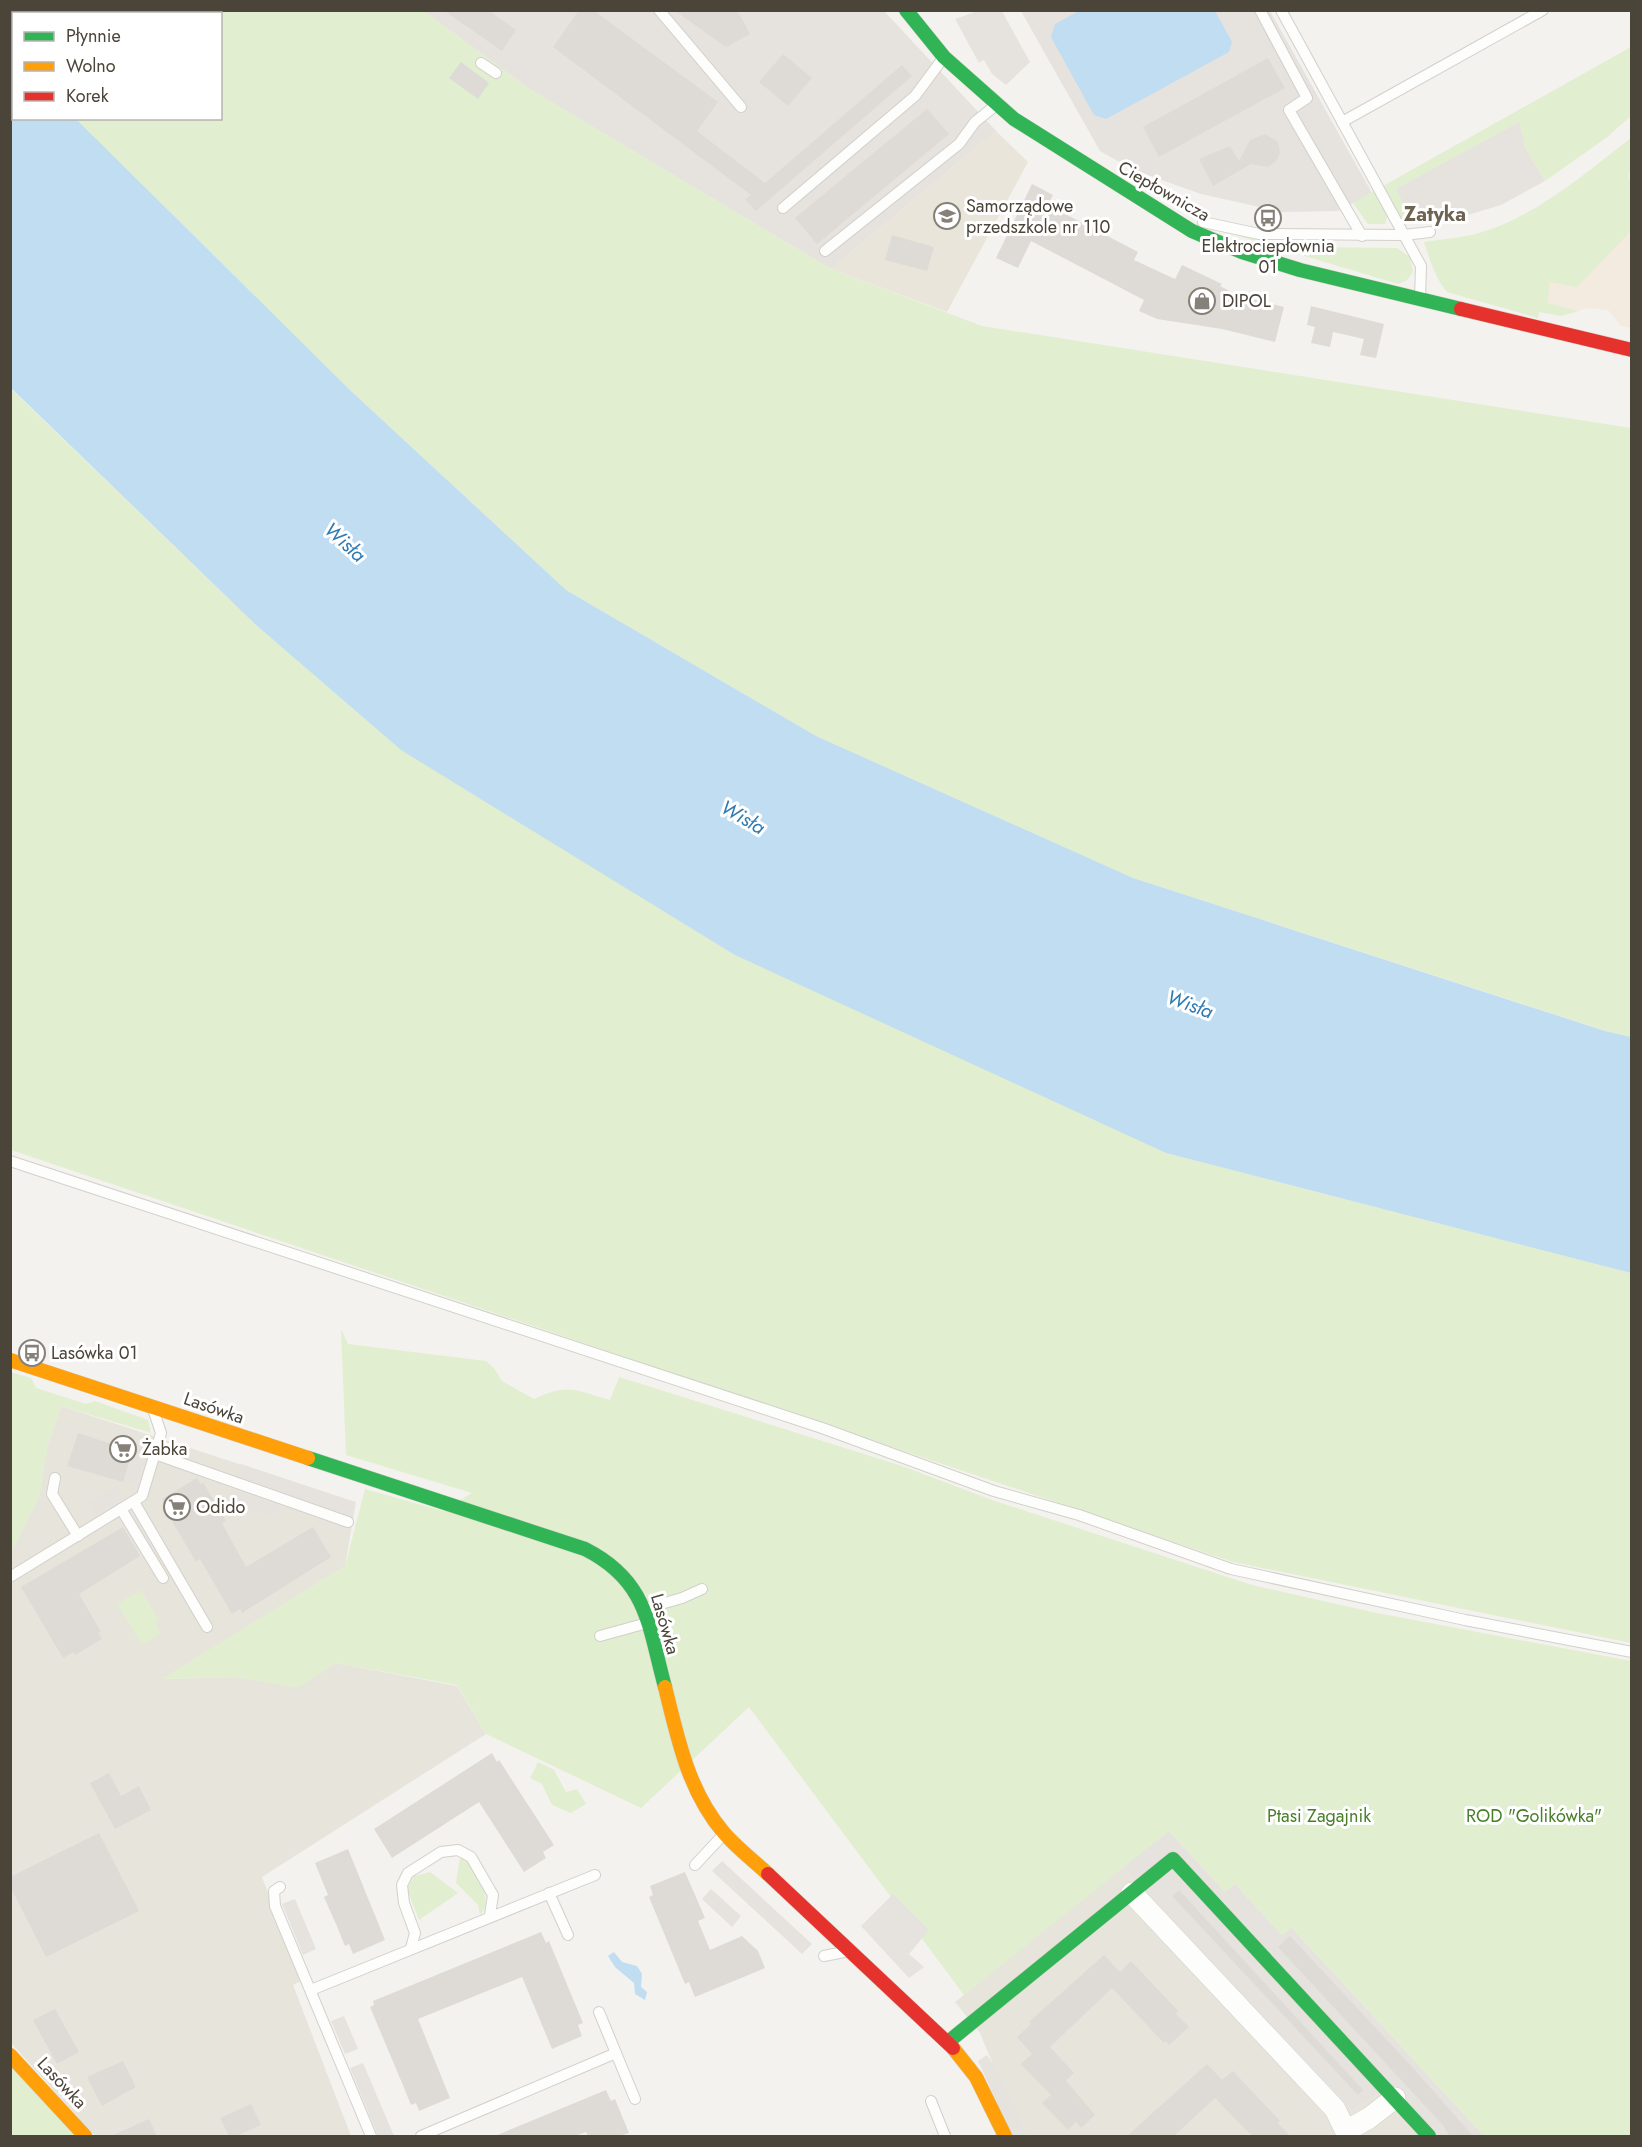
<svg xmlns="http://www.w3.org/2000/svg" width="1642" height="2147" viewBox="0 0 1642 2147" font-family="Jost,sans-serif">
  <rect width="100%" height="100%" fill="#f4f2ee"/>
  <!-- residential -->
  <g fill="#e7e4dc">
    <polygon points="61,1406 356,1502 345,1566 163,1679 238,1677 297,1687 336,1663 457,1686 486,1734 262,1877 301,1981 293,1985 351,2136 95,2136 11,2043 11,1552 39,1497 47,1448"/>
    <polygon points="1122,1867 1352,2110 1392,2087 1437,2136 1022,2136 980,2033 955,2002"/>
  </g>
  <!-- commercial -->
  <polygon fill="#f3ebdf" points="1631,162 1631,328 1621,326 1608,310 1587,308 1569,314 1520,303"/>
  <!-- industrial -->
  <g fill="#e6e2de">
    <polygon points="424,11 884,11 996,131 831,269 528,88"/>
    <polygon points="1021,11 1270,11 1372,193 1338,211 1282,212 1201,194 1134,170 1100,151"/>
    <polygon points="1169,1831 1225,1892 1235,1884 1282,1935 1291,1927 1484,2136 1437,2136 1392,2087 1352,2110 1122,1867"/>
  </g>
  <!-- education -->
  <polygon fill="#eae5da" points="996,131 1028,162 947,312 831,269"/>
  <!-- green -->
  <g fill="#e1eecf">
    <polygon points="10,11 424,11 528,88 831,269 982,326 1631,428 1631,1037 1606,1031 1133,878 816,736 566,590 352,392 76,119 220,118 220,14 14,14 13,56 11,54"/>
    <path d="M1631 47V116L1606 138 1545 181 1525 148 1518 123 1397 189 1414 223C1396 225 1390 199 1383 186Z"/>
    <path d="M1631 138V168L1627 177 1631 181V231L1577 287 1550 282 1547 303 1578 311 1561 316 1539 312 1538 318 1447 292C1435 278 1430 260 1424 242 1442 239 1462 238 1479 233 1537 216 1584 174 1631 138Z"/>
    <polygon points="1374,191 1388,215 1385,224 1368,224 1353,203"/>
    <polygon points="1235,235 1310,247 1397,248 1410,257 1413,272 1407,280 1398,284"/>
    <polygon points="10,388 256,625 401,750 1166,1153 1631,1273 1631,1643 1233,1562 11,1150"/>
    <path d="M341 1329 348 1344 486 1361 494 1368 502 1381 534 1399C569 1383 574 1390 610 1400L619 1377 902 1466 992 1500 1252 1585 1372 1612 1631 1661V2136H1484L1291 1927 1282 1935 1235 1884 1225 1892 1169 1831 964 1995 749 1707 641 1808 486 1734 457 1685 336 1663 297 1688 238 1677 161 1679 345 1566 365 1489 443 1511 472 1493 346 1455Z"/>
    <polygon points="10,1372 31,1378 36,1388 86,1404 95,1401 148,1420 151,1433 61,1406 47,1448 39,1497 11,1552"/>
    <polygon points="141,1590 159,1620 155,1622 161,1633 142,1645 117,1604"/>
    <polygon points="538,1762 554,1770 566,1792 577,1789 586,1804 571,1813 552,1805 542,1784 530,1778"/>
    <path d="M460 1857C475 1864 496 1901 480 1915L478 1905 456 1883Z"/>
    <polygon points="430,1872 458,1893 419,1920 407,1889 414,1876"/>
    <polygon points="10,2059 83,2136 11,2136"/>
  </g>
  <!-- parking -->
  <g fill="#e6e3df">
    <polygon points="752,11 797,11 761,29"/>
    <polygon points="978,11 1002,11 1030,62 1006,85 992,74 984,60 979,63 955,19"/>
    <polygon points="1519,122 1525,148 1545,181 1501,205 1471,214 1414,223 1396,189"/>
    <polygon points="136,1444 149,1448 137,1485 124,1480"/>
    <polygon points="241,1464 354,1502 350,1515 236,1476"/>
    <polygon points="116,1486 123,1498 96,1514 89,1502"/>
    <polygon points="233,1491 281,1506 277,1519 229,1504"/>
    <polygon points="722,1861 812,1944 802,1954 712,1871"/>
    <polygon points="711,1889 741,1916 732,1927 702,1899"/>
    <polygon points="893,1894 929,1930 909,1954 924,1967 909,1978 861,1926"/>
    <polygon points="295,1899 316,1949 303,1955 282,1904"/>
    <polygon points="344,2016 358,2049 345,2054 331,2021"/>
    <polygon points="987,2055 1003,2080 1027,2136 1012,2136 978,2061"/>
    <polygon points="363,2063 394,2136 378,2136 350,2068"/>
  </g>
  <!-- water -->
  <g fill="#c0ddf1">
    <polygon points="1215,11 1232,42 1229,52 1106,119 1094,115 1051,37 1055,24 1079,11"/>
    <polygon points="10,54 14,56 14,118 76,119 352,392 566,590 816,736 1133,878 1605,1031 1631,1037 1631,1273 1166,1153 735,955 401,750 256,625 11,388"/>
    <polygon points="614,1952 622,1962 637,1966 642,1974 641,1987 647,1992 645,2000 635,1994 634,1983 615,1967 608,1956"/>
  </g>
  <!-- building -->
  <g fill="#dedbd6">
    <polygon points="443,10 488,10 516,30 502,51"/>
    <polygon points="579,10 593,10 718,102 697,131 765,183 902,65 912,76 756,211 745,199 751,195 553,47"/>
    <polygon points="674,10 737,10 750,34 726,47"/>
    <polygon points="783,54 812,78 788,106 759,82"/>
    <polygon points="1268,58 1285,88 1159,157 1143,127"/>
    <polygon points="461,62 489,83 478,99 449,78"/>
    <polygon points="927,109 949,134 817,244 795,218"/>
    <polygon points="1265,134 1278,142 1280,153 1276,161 1268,167 1251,164 1213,186 1199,159 1230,146 1239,161 1250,140"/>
    <polygon points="1032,184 1053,195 1048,205 1138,252 1134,260 1175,279 1182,265 1222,284 1220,286 1239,296 1284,307 1275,342 1222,329 1157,319 1139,311 1144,300 1031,241 1018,268 996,258"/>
    <polygon points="892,235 934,247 927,271 885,260"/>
    <polygon points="1311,306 1384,324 1376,358 1360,355 1364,339 1333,332 1330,347 1311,343 1315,327 1307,325"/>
    <polygon points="78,1433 133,1451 123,1482 67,1466"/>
    <polygon points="197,1478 201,1484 203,1482 226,1521 222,1523 246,1567 313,1527 331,1557 242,1613 240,1609 232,1614 200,1559 196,1562 163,1506 166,1504 162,1499"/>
    <polygon points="123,1527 140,1556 79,1594 101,1632 98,1633 102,1639 75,1655 74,1652 63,1658 21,1587"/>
    <polygon points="492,1753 497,1762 499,1760 554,1845 543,1852 546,1858 524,1872 479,1802 392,1858 374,1829"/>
    <polygon points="109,1773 121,1796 139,1786 151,1810 115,1829 90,1783"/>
    <polygon points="99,1833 139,1911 46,1957 10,1886 10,1877"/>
    <polygon points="348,1849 385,1940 353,1954 349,1944 345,1946 336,1924 324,1897 328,1895 315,1863"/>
    <polygon points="685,1872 705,1918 698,1921 710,1950 742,1936 758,1951 765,1968 695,1997 689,1982 685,1984 649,1897 653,1895 650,1886"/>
    <polygon points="1179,1890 1363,2090 1358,2095 1172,1896"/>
    <polygon points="541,1932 546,1943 549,1941 583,2023 578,2025 582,2036 552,2049 522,1977 418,2019 450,2098 419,2111 416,2103 411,2105 402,2083 370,2007 374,2005 373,2001"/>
    <polygon points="1290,1936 1412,2067 1473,2136 1450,2136 1442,2124 1278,1947"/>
    <polygon points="1104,1955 1120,1972 1131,1961 1178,2011 1176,2014 1189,2027 1169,2045 1166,2041 1164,2043 1112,1988 1050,2047 1074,2073 1066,2081 1095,2115 1081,2128 1076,2122 1068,2130 1042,2103 1051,2095 1021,2064 1032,2054 1017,2037 1031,2024 1029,2022"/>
    <polygon points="55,2009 79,2052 57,2064 33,2020"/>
    <polygon points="123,2061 136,2087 102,2106 87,2077"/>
    <polygon points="1207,2064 1222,2080 1233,2071 1280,2121 1278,2123 1290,2136 1252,2136 1215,2098 1174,2136 1127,2136"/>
    <polygon points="606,2090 611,2101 615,2099 629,2133 619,2136 588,2136 586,2132 575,2136 495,2136"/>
    <polygon points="251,2104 261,2125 236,2136 229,2136 220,2118"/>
    <polygon points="149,2119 157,2136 111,2136"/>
  </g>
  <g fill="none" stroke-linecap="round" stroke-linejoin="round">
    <defs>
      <g id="lane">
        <polyline points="659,10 741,107"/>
        <polyline points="1260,10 1307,98 1289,110 1362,236"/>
        <polyline points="1281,10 1404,235 1430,232"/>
        <polyline points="481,63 496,73"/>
        <polyline points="1342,122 1543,10"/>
        <polyline points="783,208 915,96 944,57"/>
        <polyline points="1203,222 1259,234 1404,235 1421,266 1420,298"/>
        <polyline points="825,251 959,144 975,122 995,106"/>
        <polyline points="10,1161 822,1428 994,1491 1079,1515 1231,1569 1465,1620 1632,1652"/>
        <polyline points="155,1454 348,1522"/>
        <polyline points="55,1478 52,1494 78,1536"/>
        <polyline points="134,1502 207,1627"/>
        <polyline points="121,1509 163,1578"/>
        <polyline points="10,1577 142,1496 161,1433 154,1412"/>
        <polyline points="647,1608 682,1598 702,1589"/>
        <polyline points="600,1636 647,1623"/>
        <polyline points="695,1865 724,1834"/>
        <polyline points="280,1887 274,1891 275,1906 371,2136"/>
        <polyline points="549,1893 568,1935"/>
        <polyline points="411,1948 415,1933 404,1903 402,1885 408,1873 441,1852 458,1850 471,1857 493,1895 490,1915"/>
        <polyline points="824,1956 844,1952"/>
        <polyline points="311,1990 595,1875"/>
        <polyline points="599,2012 635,2099"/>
        <polyline points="931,2101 945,2136"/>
        <polyline points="421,2136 616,2053"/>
      </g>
      <g id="street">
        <polyline points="1132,1893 1335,2109 1348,2136"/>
        <polyline points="1346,2131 1369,2118 1395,2098"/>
      </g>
      <g id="fast">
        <polyline points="906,10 944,57 1014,119 1192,231 1242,252 1300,270 1461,309"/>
        <path d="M308 1458 585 1549C648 1581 648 1625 665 1687"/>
        <polyline points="948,2042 1173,1859 1429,2136"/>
      </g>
      <g id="slow">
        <polyline points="10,1360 308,1458"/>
        <path d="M665 1687C678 1739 688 1791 724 1833 737 1848 754 1861 768 1874"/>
        <polyline points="953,2048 976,2077 1005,2136"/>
        <polyline points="10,2055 85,2136"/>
      </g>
      <g id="jam">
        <polyline points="1461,309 1632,350"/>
        <polyline points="768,1874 953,2048"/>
      </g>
    </defs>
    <!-- lane casing -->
    <use href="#lane" stroke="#d2d0cb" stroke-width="12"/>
    <!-- street casing -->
    <use href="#street" stroke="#d2d0cb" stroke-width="22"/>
    <!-- fast casing -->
    <use href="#fast" stroke="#d3cfc5" stroke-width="15"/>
    <!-- slow casing -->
    <use href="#slow" stroke="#d3cfc5" stroke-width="15"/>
    <!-- jam casing -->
    <use href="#jam" stroke="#d3cfc5" stroke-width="15"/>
    <!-- lane -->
    <use href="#lane" stroke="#fdfdfc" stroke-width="10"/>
    <!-- street -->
    <use href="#street" stroke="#fdfdfc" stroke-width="21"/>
    <!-- fast -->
    <use href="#fast" stroke="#30b455" stroke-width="14"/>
    <!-- slow -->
    <use href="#slow" stroke="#ff9f0a" stroke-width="14"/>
    <!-- jam -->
    <use href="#jam" stroke="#e5322d" stroke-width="14"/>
  </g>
  <!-- icons -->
  <defs>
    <symbol id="school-ring" viewBox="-11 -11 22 22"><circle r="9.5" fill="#fff" stroke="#868178" stroke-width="1.5"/><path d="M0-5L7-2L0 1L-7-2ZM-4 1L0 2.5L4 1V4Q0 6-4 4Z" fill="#868178"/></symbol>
    <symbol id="bus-ring" viewBox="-11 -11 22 22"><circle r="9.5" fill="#fff" stroke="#868178" stroke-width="1.5"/><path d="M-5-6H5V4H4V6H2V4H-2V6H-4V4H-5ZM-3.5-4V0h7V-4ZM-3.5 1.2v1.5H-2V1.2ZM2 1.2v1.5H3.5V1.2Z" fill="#868178"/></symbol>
    <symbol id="shop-ring" viewBox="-11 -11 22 22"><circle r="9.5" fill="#fff" stroke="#868178" stroke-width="1.5"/><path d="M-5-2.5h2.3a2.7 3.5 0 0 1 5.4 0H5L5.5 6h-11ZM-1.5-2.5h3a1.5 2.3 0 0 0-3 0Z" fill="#868178"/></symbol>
    <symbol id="supermarket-ring" viewBox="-11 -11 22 22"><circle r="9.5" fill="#fff" stroke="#868178" stroke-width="1.5"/><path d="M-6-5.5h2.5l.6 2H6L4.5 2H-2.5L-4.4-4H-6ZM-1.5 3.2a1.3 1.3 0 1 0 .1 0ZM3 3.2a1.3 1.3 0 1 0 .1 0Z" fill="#868178"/></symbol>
  </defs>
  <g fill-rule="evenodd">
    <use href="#school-ring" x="932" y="201" width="30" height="30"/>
    <use href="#bus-ring" x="1253" y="203" width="30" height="30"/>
    <use href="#shop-ring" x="1187" y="286" width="30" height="30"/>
    <use href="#bus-ring" x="17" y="1338" width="30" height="30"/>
    <use href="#supermarket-ring" x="108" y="1434" width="30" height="30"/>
    <use href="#supermarket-ring" x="162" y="1492" width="30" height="30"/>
  </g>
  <g text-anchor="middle" stroke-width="6" stroke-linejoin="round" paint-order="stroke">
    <!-- street labels -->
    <g font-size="18" fill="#4b4439" stroke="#fff">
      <text transform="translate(1164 191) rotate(30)" y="6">Ciepłownicza</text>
      <text transform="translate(214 1408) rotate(19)" y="6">Lasówka</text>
      <text transform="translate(665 1624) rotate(74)" y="6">Lasówka</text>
      <text transform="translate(62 2083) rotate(47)" y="6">Lasówka</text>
    </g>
    <!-- poi labels -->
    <g font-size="18" fill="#4b4439" stroke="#fff" text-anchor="start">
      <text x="966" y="212">Samorządowe<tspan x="966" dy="21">przedszkole nr 110</tspan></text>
      <text x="1268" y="252" text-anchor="middle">Elektrociepłownia<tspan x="1268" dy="21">01</tspan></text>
      <text x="1222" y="307">DIPOL</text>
      <text x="51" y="1359">Lasówka 01</text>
      <text x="142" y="1455">Żabka</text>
      <text x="196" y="1513">Odido</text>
    </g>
    <!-- park labels -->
    <g font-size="18" fill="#4a7f2a" stroke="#fff">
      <text x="1319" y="1822">Ptasi Zagajnik</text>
      <text x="1534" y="1822">ROD "Golikówka"</text>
    </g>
    <!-- neighbourhood labels -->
    <g font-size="20" font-weight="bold" fill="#6e6250" stroke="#fff">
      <text x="1435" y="221">Zatyka</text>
    </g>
    <!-- water labels -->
    <g font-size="20" font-style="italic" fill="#2e7ab2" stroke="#fff">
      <text transform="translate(345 542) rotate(42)" y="7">Wisła</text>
      <text transform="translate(743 817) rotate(30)" y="7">Wisła</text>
      <text transform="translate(1190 1004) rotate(20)" y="7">Wisła</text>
    </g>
  </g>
  <!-- border -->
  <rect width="1642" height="2147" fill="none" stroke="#4b4439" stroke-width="24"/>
  <!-- legend -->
  <rect x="12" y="12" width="210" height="108" fill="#ffffff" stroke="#b7b4b0" stroke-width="1.5"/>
  <rect x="24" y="32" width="30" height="9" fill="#30b455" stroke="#b7b4b0" stroke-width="1.5"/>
  <text x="66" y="42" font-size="18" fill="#4b4439">Płynnie</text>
  <rect x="24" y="62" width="30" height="9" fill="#ff9f0a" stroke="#b7b4b0" stroke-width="1.5"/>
  <text x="66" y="72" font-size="18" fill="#4b4439">Wolno</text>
  <rect x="24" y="92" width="30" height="9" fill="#e5322d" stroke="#b7b4b0" stroke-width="1.5"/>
  <text x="66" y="102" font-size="18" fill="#4b4439">Korek</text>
</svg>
